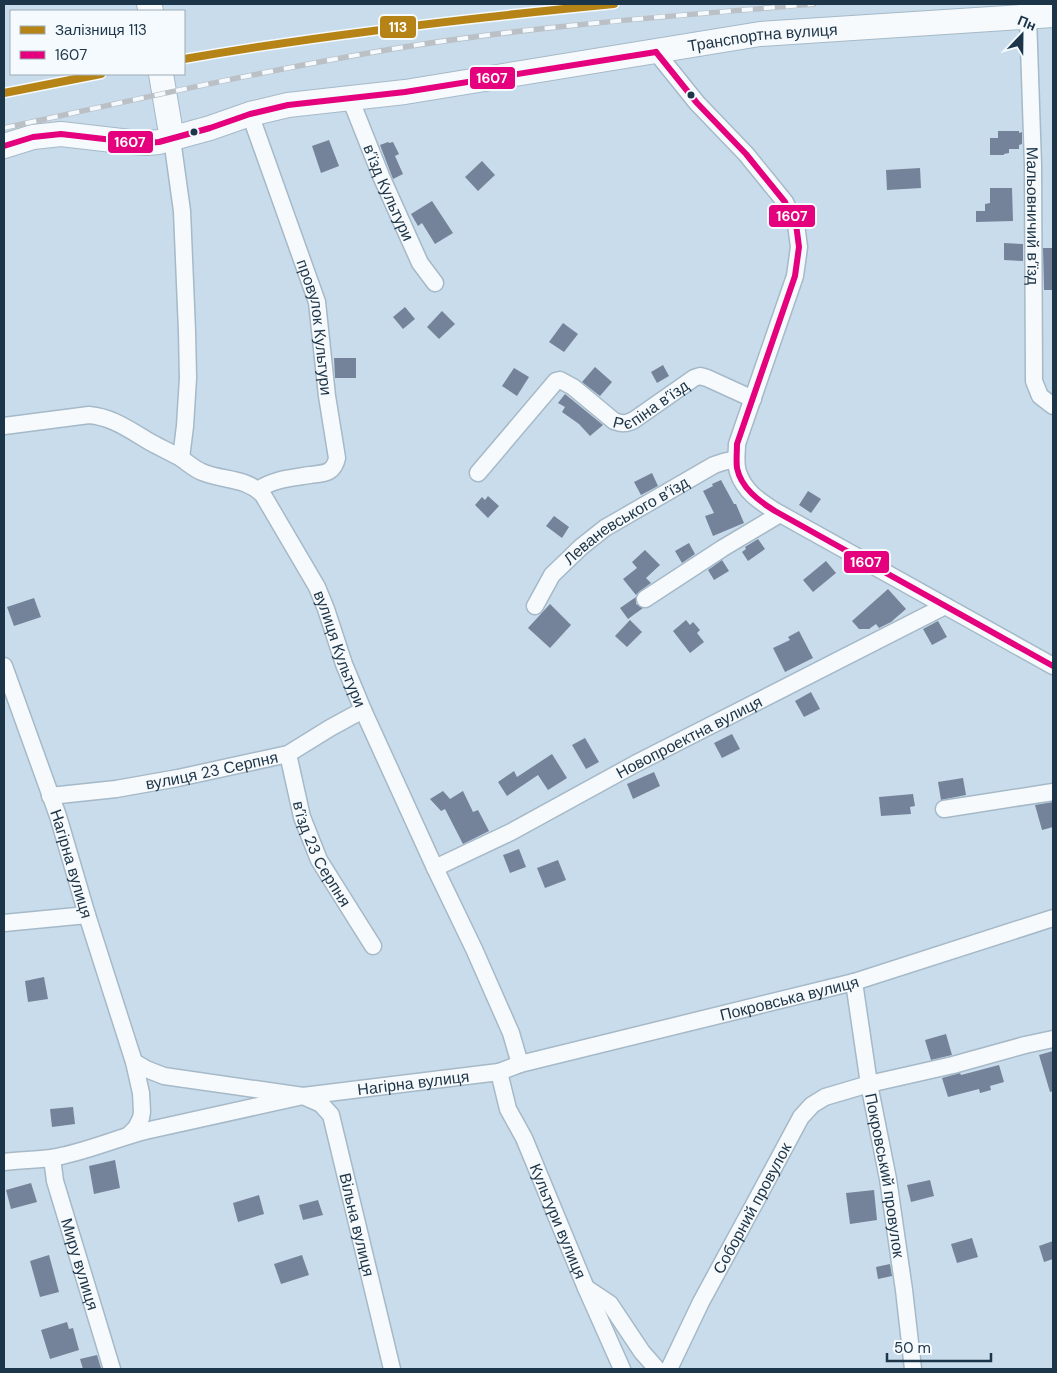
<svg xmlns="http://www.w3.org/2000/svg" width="1057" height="1373" viewBox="0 0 1057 1373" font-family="'DM Sans',sans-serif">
  <rect width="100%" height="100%" fill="#c9dceb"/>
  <!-- building -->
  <g fill="#748399">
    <polygon points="998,131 1019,131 1019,133 1022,132 1022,144 1019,145 1019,149 1009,149 1009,153 1004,154 1004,155 990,155 990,138 998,138"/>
    <polygon points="329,140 339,166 321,173 312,146"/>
    <polygon points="388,142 389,143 393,142 399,154 395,156 403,174 393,179 380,145"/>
    <polygon points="482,161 495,175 478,191 465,177"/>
    <polygon points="920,168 921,188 887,190 886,170"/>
    <polygon points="990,188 1012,188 1013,221 976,222 976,211 985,211 985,204 990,203"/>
    <polygon points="432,201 453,233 435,244 422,223 418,226 411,214"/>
    <polygon points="1004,243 1023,244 1023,261 1004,260"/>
    <polygon points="1043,248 1053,248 1053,290 1044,290"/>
    <polygon points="405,307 415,319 403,329 393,317"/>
    <polygon points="442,311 455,324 439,339 427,327"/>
    <polygon points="563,323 578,334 564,352 549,342"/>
    <polygon points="334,358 356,358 356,378 335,378"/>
    <polygon points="663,365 669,376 657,383 651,372"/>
    <polygon points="595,367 612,382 600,396 582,382"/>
    <polygon points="514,368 529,377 517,396 502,386"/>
    <polygon points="565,394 603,425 590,436 579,424 562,412 565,407 558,403"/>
    <polygon points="652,473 658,486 641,495 634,482"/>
    <polygon points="721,480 734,504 736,504 744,523 713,536 705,516 714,513 703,491 713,486 712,484"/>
    <polygon points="808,491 821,499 811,513 799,505"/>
    <polygon points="488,496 499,506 488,518 475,505 482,497 485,500"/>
    <polygon points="554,516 569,527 562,538 546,526"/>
    <polygon points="758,539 765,549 748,561 742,552 746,549 745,547"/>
    <polygon points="689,543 695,554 682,563 675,551"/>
    <polygon points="645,550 660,565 646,578 651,583 640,591 636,595 623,579 637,568 632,562"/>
    <polygon points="722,560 729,571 714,580 708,570"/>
    <polygon points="826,561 836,573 813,592 803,580"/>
    <polygon points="888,589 906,609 891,622 879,628 876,624 869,629 859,629 852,621"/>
    <polygon points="636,597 636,604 643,608 628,619 620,608"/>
    <polygon points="34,598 41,617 14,626 7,607"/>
    <polygon points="550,604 571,625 550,648 528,628"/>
    <polygon points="630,620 642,632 627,647 615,636"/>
    <polygon points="686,620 690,625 693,622 700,630 697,633 704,642 690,653 673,631"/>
    <polygon points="938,621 947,637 932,645 923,629"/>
    <polygon points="799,631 813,658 785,672 773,648 790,640 788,637"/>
    <polygon points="811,692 820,709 804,717 795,701"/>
    <polygon points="732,734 740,749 722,758 714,743"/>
    <polygon points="585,738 599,762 586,769 572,745"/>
    <polygon points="552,754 567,778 548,790 538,775 507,796 498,782 514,771 517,777"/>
    <polygon points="654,772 660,786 633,799 627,784"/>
    <polygon points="963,778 966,795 941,800 938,782"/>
    <polygon points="443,791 450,799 463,791 473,812 478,810 489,831 463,844 445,809 441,811 430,799"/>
    <polygon points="913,794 915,806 910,807 911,814 881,816 879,797"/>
    <polygon points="1053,802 1053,827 1042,830 1035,805"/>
    <polygon points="519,849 526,867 510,873 503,855"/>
    <polygon points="558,860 566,880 545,888 537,868"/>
    <polygon points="44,977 48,999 28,1002 25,981"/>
    <polygon points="946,1034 952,1055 931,1060 925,1040"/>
    <polygon points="1053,1051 1053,1091 1050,1092 1039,1055"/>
    <polygon points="999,1065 1004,1082 990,1086 991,1090 980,1093 979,1089 948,1097 942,1078 960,1073 961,1075"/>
    <polygon points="73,1107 75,1124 52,1127 50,1109"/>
    <polygon points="115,1160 120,1188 94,1194 89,1166"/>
    <polygon points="930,1180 934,1196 911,1202 907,1185"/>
    <polygon points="31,1183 37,1202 11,1209 6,1190"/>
    <polygon points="874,1190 877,1220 850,1224 846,1193"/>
    <polygon points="259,1195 264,1214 238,1222 233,1203"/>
    <polygon points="318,1200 323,1215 303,1220 299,1205"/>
    <polygon points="972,1238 978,1257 957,1263 951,1244"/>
    <polygon points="1053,1241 1053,1259 1044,1262 1039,1246"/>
    <polygon points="49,1255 59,1292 40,1297 30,1261"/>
    <polygon points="302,1255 309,1275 281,1284 274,1264"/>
    <polygon points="890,1264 892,1276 878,1279 876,1267"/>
    <polygon points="67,1322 69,1329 73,1328 79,1350 50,1359 41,1330"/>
    <polygon points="97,1355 101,1368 83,1369 80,1359"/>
  </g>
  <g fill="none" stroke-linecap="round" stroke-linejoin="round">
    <defs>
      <g id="street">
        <path id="s1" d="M1028 17 1033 165 1034 381 1040 396 1053 406"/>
        <path d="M656 52 697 103 746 154 785 202 796 224 799 247 795 276 737 444C737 453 735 463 738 472 744 491 759 501 775 511L1053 666"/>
        <path id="s2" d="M350 98 381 176 420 263 435 283"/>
        <path id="s3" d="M250 114 317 302 327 396 337 458C336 463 334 468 329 471 324 474 316 474 310 475 292 478 273 479 258 490"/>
        <polyline points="172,139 182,211 187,331 188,378 185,426 181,458"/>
        <path id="s4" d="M4 426 89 415C113 417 131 431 152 443 161 448 170 452 179 457 187 462 194 469 202 472 223 481 246 477 263 495L317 587 326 609 344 664 363 710 435 868 474 949 511 1033 520 1064"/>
        <path id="s5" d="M478 473 556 381 560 380 573 387 614 421C622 424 626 424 634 420L694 378 700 376 707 378 753 399"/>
        <polyline points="645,599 723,548 780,514"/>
        <path id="s6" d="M535 606 552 575 581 547 605 528 714 465 723 462 736 459"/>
        <path id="s7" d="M4 666 58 816 87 915 134 1062 141 1093 142 1112 141 1118 136 1128 129 1135"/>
        <path id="s8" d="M288 754 302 817 319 860 373 946"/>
        <path id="s9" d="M50 796 116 789 178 778 288 754 330 728 363 710"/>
        <polyline points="944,809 1053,792"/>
        <path id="s10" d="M435 868 511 832 635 764 945 606"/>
        <polyline points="4,923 87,915"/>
        <path id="s11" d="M854 982 869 1084 888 1179 904 1290 913 1369"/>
        <path id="s12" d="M134 1062 146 1069 164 1076 303 1096 321 1104 331 1115 392 1369"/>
        <path id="s13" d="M499 1072 508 1109 524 1138 586 1288 622 1369"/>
        <path id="s14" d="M52 1158 55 1181 112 1369"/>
        <path id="s15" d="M4 1162C19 1160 35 1160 51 1158 83 1153 114 1139 145 1131L303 1096 499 1072 520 1064 854 982 1053 918"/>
        <polyline points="586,1288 610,1304 642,1352 657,1369"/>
        <path id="s16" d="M669 1369 701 1302 758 1197 801 1117 812 1105 825 1097 869 1084 953 1065 1025 1045 1053 1039"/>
      </g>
      <g id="secondary">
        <polyline points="149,4 151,11"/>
        <polyline points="161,74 172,139"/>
        <path id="s17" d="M4 146 33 137 61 134 130 142 147 143 159 142 210 128 250 114 288 105 405 92 760 34 1053 15"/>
      </g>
    </defs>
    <!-- street casing -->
    <use href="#street" stroke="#a5b9c8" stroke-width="19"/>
    <!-- secondary casing -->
    <use href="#secondary" stroke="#a5b9c8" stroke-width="26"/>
    <!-- street -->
    <use href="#street" stroke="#f7fafc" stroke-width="16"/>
    <!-- secondary -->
    <use href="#secondary" stroke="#f7fafc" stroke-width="24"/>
    <defs>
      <path id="rail" d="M4 128C133 100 262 71 392 49 531 26 674 16 814 4"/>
    </defs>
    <!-- rail casing -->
    <use href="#rail" stroke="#bac0c5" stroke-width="5.5"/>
    <!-- rail -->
    <use href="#rail" stroke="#f4fafe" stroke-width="4" stroke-dasharray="11" stroke-linecap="butt"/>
    <defs>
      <g id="bus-1">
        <path d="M656 52 697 103 746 154 785 202 796 224 799 247 795 276 737 444C737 452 736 460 737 468 741 488 759 501 775 511L1053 666"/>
        <polyline points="4,146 33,137 61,134 130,142 147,143 159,142 210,128 250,114 288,105 405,92 656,52"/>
      </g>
    </defs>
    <!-- bus-1 casing -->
    <use href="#bus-1" stroke="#f4fafe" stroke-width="10"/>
    <!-- bus-1 -->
    <use href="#bus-1" stroke="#e5007d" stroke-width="6"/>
    <defs>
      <g id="rail-1">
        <path d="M184 59C327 34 470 18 614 4"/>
        <polyline points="4,93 101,74"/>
      </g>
    </defs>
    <!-- rail-1 casing -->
    <use href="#rail-1" stroke="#f4fafe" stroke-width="11"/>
    <!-- rail-1 -->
    <use href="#rail-1" stroke="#b68416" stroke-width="8"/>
  </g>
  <!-- markers -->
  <g fill="#1d3548" stroke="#f4fafe" stroke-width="2">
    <circle cx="691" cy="95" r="4.5"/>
    <circle cx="194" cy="132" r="4.5"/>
  </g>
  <g text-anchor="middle" stroke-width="5" stroke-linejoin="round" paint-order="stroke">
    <!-- street labels -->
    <g font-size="16" fill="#1d3548" stroke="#f4fafe">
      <text dy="6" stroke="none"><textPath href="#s17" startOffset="771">Транспортна вулиця</textPath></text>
      <text dy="6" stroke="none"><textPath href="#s2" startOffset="102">в’їзд Культури</textPath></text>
      <text dy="6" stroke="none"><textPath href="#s1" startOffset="199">Мальовничий в’їзд</textPath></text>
      <text dy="6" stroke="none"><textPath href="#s3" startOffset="224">провулок Культури</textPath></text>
      <text dy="6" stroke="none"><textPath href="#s5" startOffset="235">Рєпіна в’їзд</textPath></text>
      <text dy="6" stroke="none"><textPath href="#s6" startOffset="128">Леваневського в’їзд</textPath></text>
      <text dy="6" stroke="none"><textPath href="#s4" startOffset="452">вулиця Культури</textPath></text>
      <text dy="6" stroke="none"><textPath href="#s10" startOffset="286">Новопроектна вулиця</textPath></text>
      <text dy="6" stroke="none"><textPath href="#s9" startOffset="164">вулиця 23 Серпня</textPath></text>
      <text dy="6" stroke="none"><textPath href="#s8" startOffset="106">в’їзд 23 Серпня</textPath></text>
      <text dy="6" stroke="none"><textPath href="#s7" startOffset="209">Нагірна вулиця</textPath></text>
      <text dy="6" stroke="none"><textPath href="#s15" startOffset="804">Покровська вулиця</textPath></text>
      <text dy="6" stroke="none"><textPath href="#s15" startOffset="418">Нагірна вулиця</textPath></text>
      <text dy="6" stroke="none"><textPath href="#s11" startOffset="196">Покровський провулок</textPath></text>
      <text dy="6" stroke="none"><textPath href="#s16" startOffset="181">Соборний провулок</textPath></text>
      <text dy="6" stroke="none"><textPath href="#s13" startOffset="161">Культури вулиця</textPath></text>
      <text dy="6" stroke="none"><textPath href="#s12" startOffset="321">Вільна вулиця</textPath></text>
      <text dy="6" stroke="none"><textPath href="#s14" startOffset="110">Миру вулиця</textPath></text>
    </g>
  </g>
  <g stroke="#f4fafe" stroke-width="2">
    <rect x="379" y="15" width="38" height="24" rx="5" fill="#b68416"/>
    <rect x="469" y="66" width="47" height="24" rx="5" fill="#e5007d"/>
    <rect x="107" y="130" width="47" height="24" rx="5" fill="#e5007d"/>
    <rect x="768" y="204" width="48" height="24" rx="5" fill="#e5007d"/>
    <rect x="843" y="550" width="47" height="24" rx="5" fill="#e5007d"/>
  </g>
  <g font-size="14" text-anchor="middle" font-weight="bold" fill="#fff">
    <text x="398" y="32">113</text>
    <text x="492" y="83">1607</text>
    <text x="130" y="147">1607</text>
    <text x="792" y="221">1607</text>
    <text x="866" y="567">1607</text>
  </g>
  <!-- border -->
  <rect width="1057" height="1373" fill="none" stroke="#1d3548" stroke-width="10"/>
  <!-- legend -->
  <rect x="10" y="10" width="175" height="65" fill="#f4fafe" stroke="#9eabb5"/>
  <rect x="20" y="26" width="25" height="8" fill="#b68416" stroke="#9eabb5"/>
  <text x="55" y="35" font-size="15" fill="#1d3548">Залізниця 113</text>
  <rect x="20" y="51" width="25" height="8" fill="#e5007d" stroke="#9eabb5"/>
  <text x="55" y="60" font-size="15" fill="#1d3548">1607</text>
  <!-- north arrow -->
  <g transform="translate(1022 35) rotate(22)" stroke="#f4fafe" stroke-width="4" paint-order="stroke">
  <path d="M0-4L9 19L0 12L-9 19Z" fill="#1d3548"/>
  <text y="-8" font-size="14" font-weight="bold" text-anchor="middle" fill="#1d3548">Пн</text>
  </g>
  <!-- scale -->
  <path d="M887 1353v8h104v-8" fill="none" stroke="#1d3548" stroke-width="2.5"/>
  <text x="894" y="1353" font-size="15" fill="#1d3548" stroke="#f4fafe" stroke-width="4" paint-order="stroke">50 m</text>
</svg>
